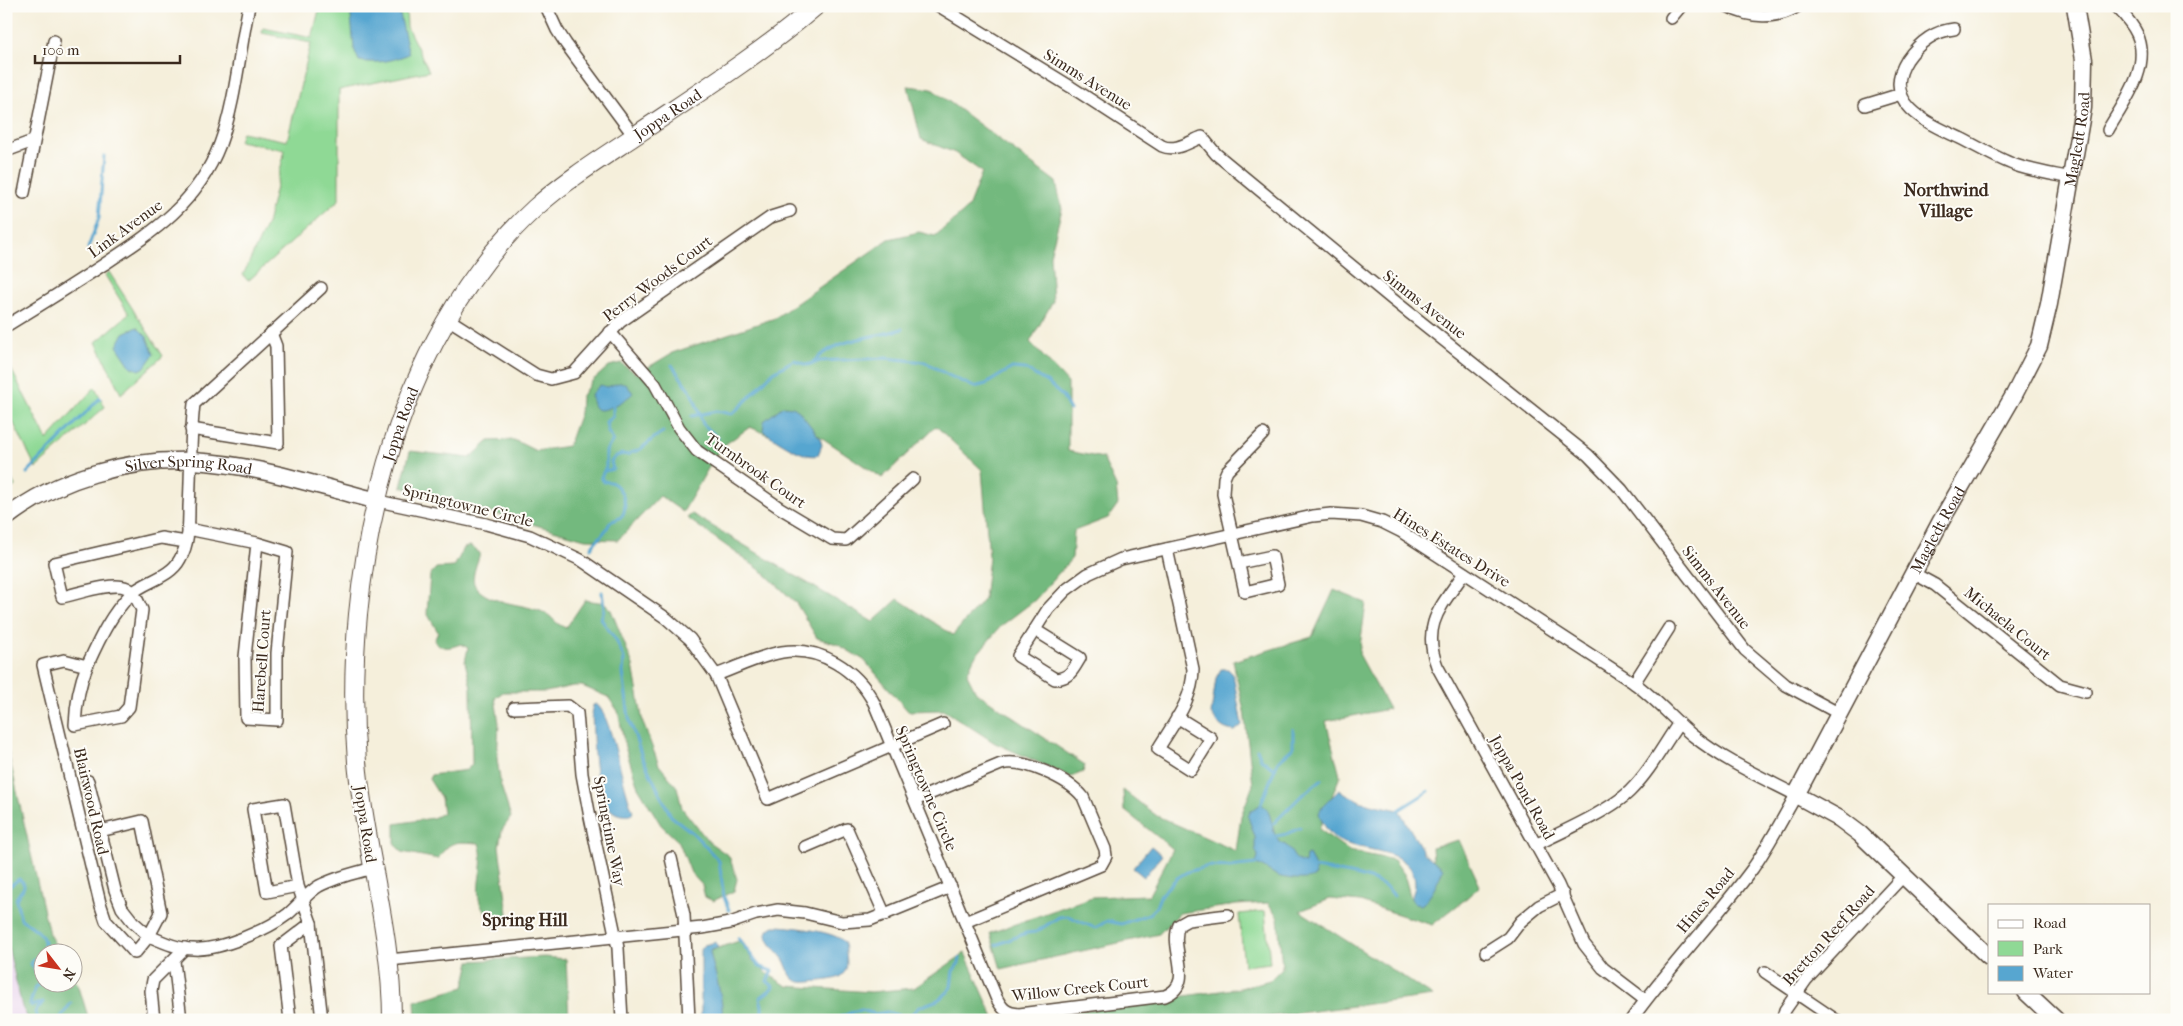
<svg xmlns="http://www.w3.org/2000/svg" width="2183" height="1026" viewBox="0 0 2183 1026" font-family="'IM FELL French Canon',serif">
  <rect width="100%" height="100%" fill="#fdfcf7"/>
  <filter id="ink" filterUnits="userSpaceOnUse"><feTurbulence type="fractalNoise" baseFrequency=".02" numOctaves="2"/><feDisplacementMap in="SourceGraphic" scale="10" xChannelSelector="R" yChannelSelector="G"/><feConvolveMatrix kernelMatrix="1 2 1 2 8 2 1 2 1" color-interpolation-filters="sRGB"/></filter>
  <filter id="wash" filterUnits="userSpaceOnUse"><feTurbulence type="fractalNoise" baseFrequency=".0096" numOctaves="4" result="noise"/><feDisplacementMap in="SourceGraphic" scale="20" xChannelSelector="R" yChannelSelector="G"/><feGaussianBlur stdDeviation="1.12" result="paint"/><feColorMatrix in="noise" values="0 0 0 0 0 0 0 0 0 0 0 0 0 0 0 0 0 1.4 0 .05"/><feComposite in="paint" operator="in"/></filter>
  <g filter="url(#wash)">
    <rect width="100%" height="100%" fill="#f5efdb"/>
    <!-- built -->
    <polygon fill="#e8d2ef" points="6,938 22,1007 29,1020 6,1020"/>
    <!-- green -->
    <g fill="#8fd995" stroke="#65825a">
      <polygon points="320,6 406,6 407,27 429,71 339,90 339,200 248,281 243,275 267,224 285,150 239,141 242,132 287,141 311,43 262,33 263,28 312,38"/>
      <polygon points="109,272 163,356 121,394 96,342 129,314 105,275"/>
      <polygon points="6,359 47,440 95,387 105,407 36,468 6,408"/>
      <polygon points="9,473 15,486 6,494 6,476"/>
      <polygon points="1265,911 1270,963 1244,966 1239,914"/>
    </g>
    <!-- forest -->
    <g fill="#73b97e" stroke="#57724e">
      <polygon points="908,86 932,89 1056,182 1062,209 1050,255 1053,301 1030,342 1068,383 1068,451 1103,458 1116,486 1118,504 1108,518 1074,531 1072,558 1035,600 1001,626 974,658 967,674 976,692 1085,765 1083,772 1071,777 995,743 944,710 908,711 864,660 837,644 817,638 796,603 763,572 687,518 692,514 873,622 898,599 953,635 984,599 989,557 982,470 936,426 882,478 803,425 791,438 773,437 750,427 720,448 683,512 660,496 618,540 585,539 401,487 410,451 470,458 489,441 514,440 536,451 568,446 580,413 581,397 591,382 609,366 621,363 637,374 672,353 775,318 889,239 919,232 935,236 968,208 982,172 955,153 921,139"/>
      <path d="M470 546 480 553C478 562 469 579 476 587 490 605 525 603 545 613 553 617 555 624 566 628L585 600 605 603 611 610 633 665 643 723 659 765 677 787 682 808 689 817 709 842 729 856 737 879 734 891 713 901 705 897 702 885 691 873 679 842 661 825 638 787 625 747 618 711 608 697 582 686H573L546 692H503L495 698 499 723 497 759 501 786 511 817 502 830 499 846 508 914 505 924 494 928C489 919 481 909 479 899 476 879 486 863 479 843 457 842 450 839 438 859L402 852 395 845V824L433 818 443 813 441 798 429 779 431 775 467 770 472 764 471 687 465 662 468 648 461 644C449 648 444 650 434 641L438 632 427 613 430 575 436 568 454 567 464 548Z"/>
      <polygon points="1334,590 1366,603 1359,654 1389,709 1326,721 1340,776 1319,829 1349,851 1394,860 1404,874 1411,899 1423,903 1434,877 1432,847 1459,840 1480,886 1462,902 1432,925 1360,902 1330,899 1300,911 1433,996 1243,1020 1020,1020 1240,988 1270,980 1282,968 1278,917 1268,903 1236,905 1180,913 1159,934 1001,969 990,933 1092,897 1149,895 1173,849 1124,810 1123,790 1157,816 1236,851 1241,816 1253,785 1244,711 1233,661 1312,637"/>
      <polygon points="6,743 49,934 60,953 42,954 42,984 72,984 73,976 79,987 89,1020 29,1020 22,1007 6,938"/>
      <polygon points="742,940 752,960 768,974 787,986 871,992 914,988 965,953 995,1020 709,1020 706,952"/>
      <polygon points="545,957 566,959 569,1020 416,1020 415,1001 464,987 470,961"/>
    </g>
    <!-- water -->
    <g fill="#57a6d0" stroke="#496877">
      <path d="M350 6H398L409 54C392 61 378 64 359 61L354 49Z"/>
      <polygon points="137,327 147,337 154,354 144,368 139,370 131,367 117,346 124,333"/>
      <path d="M618 383H625L633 393C628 399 604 414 596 409 592 406 592 399 591 394L600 385 607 387Z"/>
      <path d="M783 406 793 407 799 411 820 438 822 445 818 455C804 460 776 439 763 431L764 421Z"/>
      <path d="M1221 669H1228L1233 674 1242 725 1235 731C1222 730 1218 724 1211 714L1216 678Z"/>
      <path d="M596 704C611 712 623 790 633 811L632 814C628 816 626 815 621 815 591 810 594 739 592 715L593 705Z"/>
      <path d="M1339 790 1362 802 1399 810 1424 853 1443 868C1440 879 1430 900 1421 905L1415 904 1412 900C1411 895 1415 890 1415 885 1416 846 1358 853 1336 839 1328 833 1321 821 1319 813L1322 807Z"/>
      <path d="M1261 804C1274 811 1270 830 1278 840 1280 843 1285 844 1288 847 1294 855 1294 861 1305 863L1306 856 1309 855 1314 864 1316 876C1308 881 1290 879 1281 877 1276 876 1264 867 1256 864L1258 856 1255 849V837L1248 817 1250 812Z"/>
      <polygon points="1151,846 1162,855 1144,877 1133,868"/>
      <path d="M774 926C789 926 831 931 842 940 846 943 846 949 846 954 850 976 840 979 820 981 813 981 800 985 794 979 789 975 787 965 783 959 777 950 756 934 774 926Z"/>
      <path d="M716 942 718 948 711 950 710 952C714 971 725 1002 722 1020H701V950L704 945Z"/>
    </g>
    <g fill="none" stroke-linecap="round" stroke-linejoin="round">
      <!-- stream -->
      <g stroke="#57a6d0" stroke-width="3">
        <polyline points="88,248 99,218 104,156"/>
        <path d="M813 362C838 337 870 339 902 329"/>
        <polyline points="672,365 693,395 703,424 718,438"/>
        <polyline points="692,416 717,411 732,414 746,401 772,373 794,360 807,365 820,361 886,358 925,362 948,375 974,387 986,384 1012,368 1025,369 1048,383 1062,396 1070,410"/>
        <path d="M605 471 613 469 611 462C615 455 621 453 628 455 632 451 634 452 639 450 644 447 655 436 663 432"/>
        <polyline points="27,473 100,398"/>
        <path d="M591 548C598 536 605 536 610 522 613 521 618 519 621 517 631 507 620 478 604 482L601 477 606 467V451L613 440 608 432 606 422 613 416V407"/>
        <polyline points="602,592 604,609 601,619 616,640 624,658 623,673 629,718 642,757 671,816 693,833 719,861 724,897 729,910"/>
        <polyline points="1257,749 1261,759 1274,769"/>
        <polyline points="6,785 7,785"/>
        <polyline points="1261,804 1278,761 1293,748 1293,729"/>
        <polyline points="1399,810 1429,791"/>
        <polyline points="1273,824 1301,796 1321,780"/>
        <polyline points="1276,836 1287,834 1300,828"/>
        <path d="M1314 868C1336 872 1382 875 1394 896"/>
        <path d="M6 878 10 886 19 879C31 887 18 891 16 900L21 919C29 925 47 934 44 947 43 952 39 953 39 959H34L31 964 42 981"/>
        <path d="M738 938 760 967 772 971 767 981 774 987 760 998C763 1008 764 1012 756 1020"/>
        <polyline points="996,945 1026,933 1036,932 1059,917 1068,916 1095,928 1107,921 1121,924 1149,914 1156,907 1161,894 1177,878 1187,872 1209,866 1229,867 1256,864"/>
        <polyline points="42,1020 37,1017 35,1012 43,1002 32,1006 30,1004 35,988 42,981"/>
        <polyline points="59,1020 71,1003"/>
        <polyline points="816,1020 819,1020"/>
        <polyline points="834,1020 855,1011 862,1010 875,1014 887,1012 907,1018 919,1007 938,1000 948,992 951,987 953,971 959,963 960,958"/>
      </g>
    </g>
  </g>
  <g filter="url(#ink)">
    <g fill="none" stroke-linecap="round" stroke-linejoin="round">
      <defs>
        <g id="street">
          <polyline points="546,6 557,30 566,44 634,136"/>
          <path d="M939 6 1071 87 1162 146C1175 152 1189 142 1202 137L1216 154 1392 299 1588 455 1622 490 1745 650 1786 685 1838 713"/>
          <path d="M1727 6C1750 18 1776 20 1798 6"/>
          <polyline points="1671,18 1681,6"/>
          <path d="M1954 29C1934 31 1918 44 1907 60 1880 103 1929 124 1960 138 1978 147 1996 158 2015 165 2033 171 2052 174 2071 178"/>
          <polyline points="1865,105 1901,94"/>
          <path d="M2108 130C2124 102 2152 67 2137 34 2132 23 2124 15 2116 6"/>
          <polyline points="6,151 33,141"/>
          <polyline points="24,193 54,41"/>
          <path d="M321 288 194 404C190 438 191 472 189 507 189 524 189 544 180 559 170 578 145 581 131 594 110 615 99 640 87 666L64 660 43 665 100 903 106 921 135 953 149 936C163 942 178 949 193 949 219 951 267 930 288 914 299 905 307 893 319 886 336 877 355 873 373 868"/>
          <polyline points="448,319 536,375 551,379 574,373 620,322 771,217 790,211"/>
          <path d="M6 326C39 306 71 286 103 265 153 232 197 204 220 144 236 101 239 52 249 6"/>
          <polyline points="610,332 655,384 679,428 697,451 780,508 832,539 846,540 913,479"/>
          <polyline points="191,429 278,443 276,346 271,333"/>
          <polyline points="378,501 486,524 530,536 581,560 666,618 690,639 716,675 768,799 943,724"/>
          <polyline points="188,529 257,543 287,552 277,653 277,720 246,718 245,657 257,543"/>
          <path d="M1167 549 1193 669C1193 700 1173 724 1158 749L1191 770 1211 738 1177 717"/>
          <polyline points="1239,563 1272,556 1278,584 1245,592 1223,494 1224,478 1227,471 1263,434"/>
          <path d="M1464 573C1442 606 1421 624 1437 666L1558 885 1584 944 1603 968 1645 1000"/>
          <polyline points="1913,573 1935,585 2060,685 2086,692"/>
          <path d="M1035 630 1080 658C1073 670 1070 678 1055 679L1018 656 1048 609 1066 590 1088 574 1121 559 1313 516 1331 514 1361 516 1382 522 1400 531 1634 683C1656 699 1672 718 1692 735 1723 760 1761 777 1796 795 1782 820 1769 845 1753 868 1715 920 1669 967 1631 1020"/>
          <path d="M87 666C79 685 76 703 75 725L121 716 129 707 142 610C138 602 135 592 127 588 113 581 77 594 62 597L54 563 161 538 186 542"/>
          <path d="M716 675C738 667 759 656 782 652 820 646 857 670 874 703L996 997C1002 1009 1006 1013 1019 1014L1165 996C1197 983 1168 949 1179 925L1188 920 1228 915"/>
          <polyline points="1634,683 1669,628"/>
          <polyline points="514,708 568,706 577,713 582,774 589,812 618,948 622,1020"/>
          <polyline points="88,781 115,890 122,908 133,922 149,936 161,913 142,821 100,831"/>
          <path d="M915 800 1001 764C1023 758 1069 779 1083 797L1105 849 1106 856 1101 865 965 922"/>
          <path d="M1537 844C1562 832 1611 810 1630 791 1650 771 1663 746 1679 723"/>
          <polyline points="805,847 847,829 885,915"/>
          <polyline points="671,858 684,915 689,1020"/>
          <polyline points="298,886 267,892 253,809 284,804 298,886 311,923 322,1020"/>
          <polyline points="1486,952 1508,938 1521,921 1539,906 1563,894"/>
          <polyline points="389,960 702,928 730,923 756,914 778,910 805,913 842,922 870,920 951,887"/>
          <polyline points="174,961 181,1020"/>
          <polyline points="1765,972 1836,1020"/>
          <polyline points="154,1020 151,991 153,980 185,948"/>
          <polyline points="290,1020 281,946 311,923"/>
          <polyline points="1782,1020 1785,1010 1806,980 1904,875"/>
        </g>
        <g id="secondary">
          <path id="s1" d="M6 518C57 478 127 459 192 461 255 464 317 486 378 501"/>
          <path id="s2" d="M1989 957 1860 834 1840 819 1796 795 1941 521 2014 395 2039 346 2049 304 2083 108 2084 60 2075 6"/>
          <polyline points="2026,992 2056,1020"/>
        </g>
        <g id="primary">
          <path id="s3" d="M392 1020C392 932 365 849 357 762 341 575 392 339 535 208 565 181 600 159 633 137 695 95 759 55 816 6"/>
        </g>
      </defs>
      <!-- street casing -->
      <use href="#street" stroke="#57483a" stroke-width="14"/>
      <!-- secondary casing -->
      <use href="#secondary" stroke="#57483a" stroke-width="19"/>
      <!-- primary casing -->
      <use href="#primary" stroke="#57483a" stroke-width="20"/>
      <!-- street -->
      <use href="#street" stroke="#fff" stroke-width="11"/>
      <!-- secondary -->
      <use href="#secondary" stroke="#fff" stroke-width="16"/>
      <!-- primary -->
      <use href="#primary" stroke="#fff" stroke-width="18"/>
    </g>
  </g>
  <g text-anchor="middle" stroke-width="4" stroke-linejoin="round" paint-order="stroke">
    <!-- street labels -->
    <g font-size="16" fill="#3b2a1e" stroke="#fdfcf7">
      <text transform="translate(1088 79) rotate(32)" y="6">Simms Avenue</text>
      <text dy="6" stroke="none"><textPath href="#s3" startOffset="1024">Joppa Road</textPath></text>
      <text dy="6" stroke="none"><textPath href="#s2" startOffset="974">Magledt Road</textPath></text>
      <text transform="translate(125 228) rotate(-36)" y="6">Link Avenue</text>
      <text transform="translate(657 278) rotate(-37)" y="6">Perry Woods Court</text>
      <text transform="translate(1425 304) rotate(38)" y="6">Simms Avenue</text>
      <text dy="6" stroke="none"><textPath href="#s3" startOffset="604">Joppa Road</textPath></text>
      <text dy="6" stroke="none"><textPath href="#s1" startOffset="195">Silver Spring Road</textPath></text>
      <text transform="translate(756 470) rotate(35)" y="6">Turnbrook Court</text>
      <text transform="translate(468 505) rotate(14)" y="6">Springtowne Circle</text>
      <text dy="6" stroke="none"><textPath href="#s2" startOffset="554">Magledt Road</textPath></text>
      <text transform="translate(1452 547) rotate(32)" y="6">Hines Estates Drive</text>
      <text transform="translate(1717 587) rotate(52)" y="6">Simms Avenue</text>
      <text transform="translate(2008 623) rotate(39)" y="6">Michaela Court</text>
      <text transform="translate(261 661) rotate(-86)" y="6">Harebell Court</text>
      <text transform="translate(1523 787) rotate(61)" y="6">Joppa Pond Road</text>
      <text transform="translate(927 788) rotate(67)" y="6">Springtowne Circle</text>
      <text transform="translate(92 801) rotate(77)" y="6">Blairwood Road</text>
      <text transform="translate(366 824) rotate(81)" y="6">Joppa Road</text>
      <text transform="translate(610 831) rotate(79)" y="6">Springtime Way</text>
      <text transform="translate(1705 900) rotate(-50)" y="6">Hines Road</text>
      <text transform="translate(1828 935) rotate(-48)" y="6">Bretton Reef Road</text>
      <text transform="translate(1080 988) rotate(-6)" y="6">Willow Creek Court</text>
    </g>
    <!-- neighbourhood labels -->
    <g font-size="18" font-weight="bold" fill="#3b2a1e" stroke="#fdfcf7">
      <text x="1946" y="196">Northwind<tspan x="1946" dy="21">Village</tspan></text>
      <text x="525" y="926">Spring Hill</text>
    </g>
  </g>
  <!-- margin -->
  <rect width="2183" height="1026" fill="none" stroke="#fdfcf7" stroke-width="25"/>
  <!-- legend -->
  <rect x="1988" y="904" width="162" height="90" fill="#fdfcf7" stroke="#afa8a0"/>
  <rect x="1998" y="920" width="25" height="8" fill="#ffffff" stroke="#afa8a0"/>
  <text x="2033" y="928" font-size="15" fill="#3b2a1e">Road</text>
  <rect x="1998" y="941" width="25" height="15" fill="#8fd995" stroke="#afa8a0"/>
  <text x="2033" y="954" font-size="15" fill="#3b2a1e">Park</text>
  <rect x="1998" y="966" width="25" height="15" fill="#57a6d0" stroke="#afa8a0"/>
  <text x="2033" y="978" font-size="15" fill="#3b2a1e">Water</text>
  <!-- north arrow -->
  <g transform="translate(58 968) rotate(121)"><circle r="24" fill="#fdfcf7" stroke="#afa8a0"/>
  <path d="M0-4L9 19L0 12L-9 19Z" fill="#c8321e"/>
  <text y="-8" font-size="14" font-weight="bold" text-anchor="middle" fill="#3b2a1e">N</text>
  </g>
  <!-- scale -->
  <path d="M35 55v8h145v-8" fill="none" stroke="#3b2a1e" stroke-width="2.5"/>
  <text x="42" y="55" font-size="15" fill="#3b2a1e" stroke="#fdfcf7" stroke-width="4" paint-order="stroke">100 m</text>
</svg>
